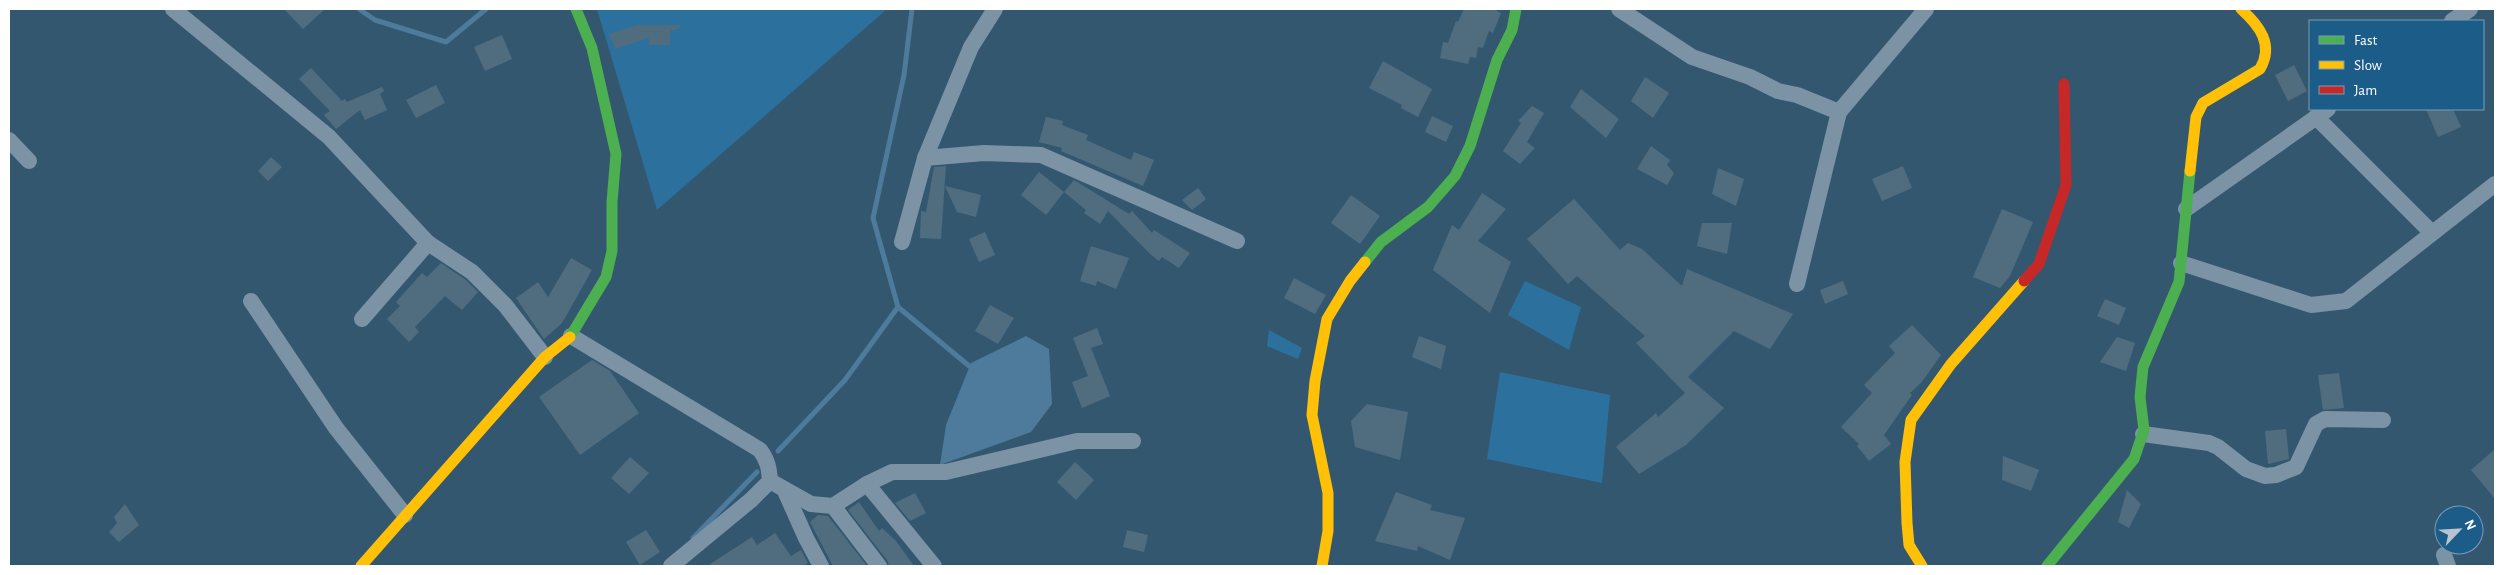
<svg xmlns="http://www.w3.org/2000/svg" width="2504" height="575" viewBox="0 0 2504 575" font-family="'Alegreya Sans',sans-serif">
  <rect width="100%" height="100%" fill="#345770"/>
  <!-- green -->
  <g fill="#2c719e">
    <polygon points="597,9 887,9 657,210"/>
    <polygon points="1525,281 1581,307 1569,350 1508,315"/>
    <polygon points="1269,330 1302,348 1298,359 1267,346"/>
    <polygon points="1500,372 1610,395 1602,483 1487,459"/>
  </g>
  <!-- water -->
  <polygon fill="#4e7b9b" points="1026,336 1049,349 1052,404 1031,432 940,465 946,425 971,363"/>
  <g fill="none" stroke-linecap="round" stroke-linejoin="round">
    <!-- stream -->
    <g stroke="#4e7b9b" stroke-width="5">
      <polyline points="359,9 375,20 446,42 486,9"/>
      <polyline points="912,9 904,75 873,218 898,307 974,370"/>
      <polyline points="778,451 845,380 898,307"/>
      <polyline points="693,538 757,472"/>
    </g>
  </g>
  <!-- building -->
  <g fill="#506d80">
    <polygon points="284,9 325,9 303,29"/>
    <polygon points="1464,9 1494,9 1501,13 1493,33 1489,31 1483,48 1478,47 1476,58 1470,57 1468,64 1440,58 1443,42 1448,43 1456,21 1458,22"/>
    <polygon points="637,25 680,25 680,28 670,31 670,45 649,45 649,38 615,49 609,34"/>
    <polygon points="502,35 512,59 485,71 474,47"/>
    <polygon points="1383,61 1432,89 1418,117 1401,108 1402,105 1369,88"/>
    <polygon points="2294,65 2307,91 2288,101 2275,75"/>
    <polygon points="311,68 342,101 345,99 347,102 382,87 384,91 380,94 387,110 365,120 360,110 336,129 324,115 330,111 299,79"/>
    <polygon points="1645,77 1669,93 1653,118 1631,101"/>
    <polygon points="436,85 445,103 416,118 406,100"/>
    <polygon points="1581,89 1619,119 1606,138 1570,107"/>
    <polygon points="1532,106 1544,113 1527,142 1535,148 1520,164 1503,151 1521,123 1518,121"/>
    <polygon points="2426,109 2453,109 2461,127 2438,137"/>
    <polygon points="1432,116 1453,126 1446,142 1425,132"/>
    <polygon points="1046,117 1063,121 1062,125 1088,135 1086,140 1131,160 1134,152 1154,160 1143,186 1061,151 1062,148 1039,142"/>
    <polygon points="1651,146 1670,160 1667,165 1674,173 1667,185 1637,169"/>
    <polygon points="271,157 282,167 268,181 258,171"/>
    <polygon points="946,166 941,239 920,238 921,211 926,212 934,167"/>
    <polygon points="1903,166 1912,188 1882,201 1872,179"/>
    <polygon points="1718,168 1744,179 1736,206 1712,194"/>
    <polygon points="1039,172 1064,192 1046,215 1021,195"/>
    <polygon points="1074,180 1129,214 1132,211 1152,233 1154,230 1190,253 1179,268 1162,257 1159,261 1150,254 1108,211 1100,224 1084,213 1086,210 1064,192"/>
    <polygon points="945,186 981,195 976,217 957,212"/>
    <polygon points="1198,188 1206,199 1192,210 1182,200"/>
    <polygon points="1482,193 1506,209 1478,241 1511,262 1490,313 1433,270 1452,225 1459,230"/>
    <polygon points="1351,195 1380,216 1360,244 1331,223"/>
    <polygon points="1574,199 1620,250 1628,243 1642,249 1682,286 1687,269 1793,314 1770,349 1734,331 1688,377 1724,408 1686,445 1639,474 1616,447 1656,413 1658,417 1685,393 1636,343 1645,336 1577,276 1568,284 1527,239"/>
    <polygon points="2002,209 2033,222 2010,276 2000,288 1973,277"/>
    <polygon points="1702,223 1732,223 1727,254 1697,246"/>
    <polygon points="985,232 995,255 979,262 969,239"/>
    <polygon points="1091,246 1129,258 1116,289 1097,281 1096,286 1080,281"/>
    <polygon points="571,258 592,270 562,323 544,339 516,298 538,282 548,297"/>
    <polygon points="441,263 466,280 478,292 462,310 445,296 415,327 419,332 409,342 387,319 400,306 396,302 422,273 427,277"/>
    <polygon points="1294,278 1326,295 1315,314 1284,298"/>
    <polygon points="1843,281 1848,294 1825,304 1820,290"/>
    <polygon points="2105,299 2126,308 2119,325 2097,316"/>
    <polygon points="990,305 1014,318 998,344 975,331"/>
    <polygon points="1912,325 1941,355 1921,383 1910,393 1912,395 1884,435 1891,444 1869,461 1857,446 1859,444 1841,427 1872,393 1864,385 1895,353 1889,346"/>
    <polygon points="1097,328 1103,344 1091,348 1110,396 1082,408 1072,382 1088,376 1073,338"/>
    <polygon points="1419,336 1446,346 1441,369 1412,357"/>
    <polygon points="2117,337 2135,343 2126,371 2100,362"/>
    <polygon points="592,360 610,371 639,413 580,455 539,397"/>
    <polygon points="2339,373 2344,408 2323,410 2318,375"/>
    <polygon points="1367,404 1408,412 1400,460 1355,447 1351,421"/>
    <polygon points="2286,429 2289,459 2268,464 2265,431"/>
    <polygon points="2495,449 2495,499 2471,470"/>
    <polygon points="2003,456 2039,470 2031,491 2002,480"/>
    <polygon points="630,457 649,473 629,494 611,478"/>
    <polygon points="1075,462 1094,480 1076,500 1057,482"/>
    <polygon points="2127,490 2141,504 2129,528 2118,522"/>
    <polygon points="1396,492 1432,505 1430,510 1465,518 1450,560 1418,546 1417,551 1375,541"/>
    <polygon points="915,493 926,513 910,521 895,503"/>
    <polygon points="859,502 879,531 882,528 896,541 914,566 889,566 887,560 848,510"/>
    <polygon points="125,504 139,525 119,542 109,532 117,523 114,517"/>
    <polygon points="818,515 828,516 867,566 833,566 810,522"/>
    <polygon points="646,530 660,552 640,565 626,542"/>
    <polygon points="1127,530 1148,535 1144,552 1123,547"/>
    <polygon points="775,533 791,556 801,550 808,563 802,566 707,566 752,537 757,545"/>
  </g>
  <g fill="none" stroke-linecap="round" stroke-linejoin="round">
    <!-- street -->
    <g stroke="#7b93a5" stroke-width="16">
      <polyline points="173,9 329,137 428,243 472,272 505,305 545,357"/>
      <polyline points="1619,9 1692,57 1750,77 1778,91 1797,95 1839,112 1797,284"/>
      <polyline points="2452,21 2470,9"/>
      <polyline points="1839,112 1926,9"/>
      <polyline points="2316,117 2431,232"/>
      <polyline points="9,140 29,161"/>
      <polyline points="925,158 984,153 1041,155 1237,241"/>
      <polyline points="2186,209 2328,109"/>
      <polyline points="902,242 925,158 971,47 995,9"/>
      <polyline points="2181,263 2311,305 2346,301 2495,184"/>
      <polyline points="251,301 336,428 405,515"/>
      <polyline points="362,319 428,243"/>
      <path d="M571 336 760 450C768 461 769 468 770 481L751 500 671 566"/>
      <polyline points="2143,434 2209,443 2218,447 2246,469 2265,476 2276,475 2296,467 2316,424 2325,419 2383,420"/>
      <polyline points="770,481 811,504 833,506 879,566"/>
      <polyline points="867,484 934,566"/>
      <polyline points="785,491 806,538 821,566"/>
      <polyline points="833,506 867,484 892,472 946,472 1077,441 1133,441"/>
      <polyline points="2444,555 2448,566"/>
    </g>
    <!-- fast -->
    <g stroke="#4caf50" stroke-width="11">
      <polyline points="1365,262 1381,242 1428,207 1455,176 1470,146 1497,60 1512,30 1516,9"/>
      <polyline points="570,337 606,277 612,251 612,202 616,154 592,48 576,9"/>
      <polyline points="2047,566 2134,459 2144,430 2140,397 2143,367 2179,282 2190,171"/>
    </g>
    <!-- slow -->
    <g stroke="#ffc107" stroke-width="11">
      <path d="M2190 171 2196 117 2203 103 2260 69C2274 45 2260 26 2241 9"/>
      <polyline points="361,566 545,357 570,337"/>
      <polyline points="1322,566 1328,531 1328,493 1312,415 1315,381 1327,319 1350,281 1365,262"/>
      <polyline points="1922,566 1909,545 1907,523 1905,462 1911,420 1951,364 2024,281"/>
    </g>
    <!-- jam -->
    <polyline stroke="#c62828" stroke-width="11" points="2024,281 2039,264 2066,185 2064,84"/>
  </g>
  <!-- border -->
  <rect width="2504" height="575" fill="none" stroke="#ffffff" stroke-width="20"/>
  <!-- legend -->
  <rect x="2309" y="20" width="175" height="90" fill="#1b5c89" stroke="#769db8"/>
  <rect x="2319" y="36" width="25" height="8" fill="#4caf50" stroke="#769db8"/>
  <text x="2354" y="45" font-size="15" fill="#ffffff">Fast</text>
  <rect x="2319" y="61" width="25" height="8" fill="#ffc107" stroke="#769db8"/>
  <text x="2354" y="70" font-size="15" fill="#ffffff">Slow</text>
  <rect x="2319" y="86" width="25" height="8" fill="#c62828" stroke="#769db8"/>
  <text x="2354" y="95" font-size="15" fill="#ffffff">Jam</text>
  <!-- north arrow -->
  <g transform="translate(2459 530) rotate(65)"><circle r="24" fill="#1b5c89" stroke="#769db8"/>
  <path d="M0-4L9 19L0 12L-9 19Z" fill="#b8c4cd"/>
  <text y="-8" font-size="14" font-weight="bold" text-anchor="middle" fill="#ffffff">N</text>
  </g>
</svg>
